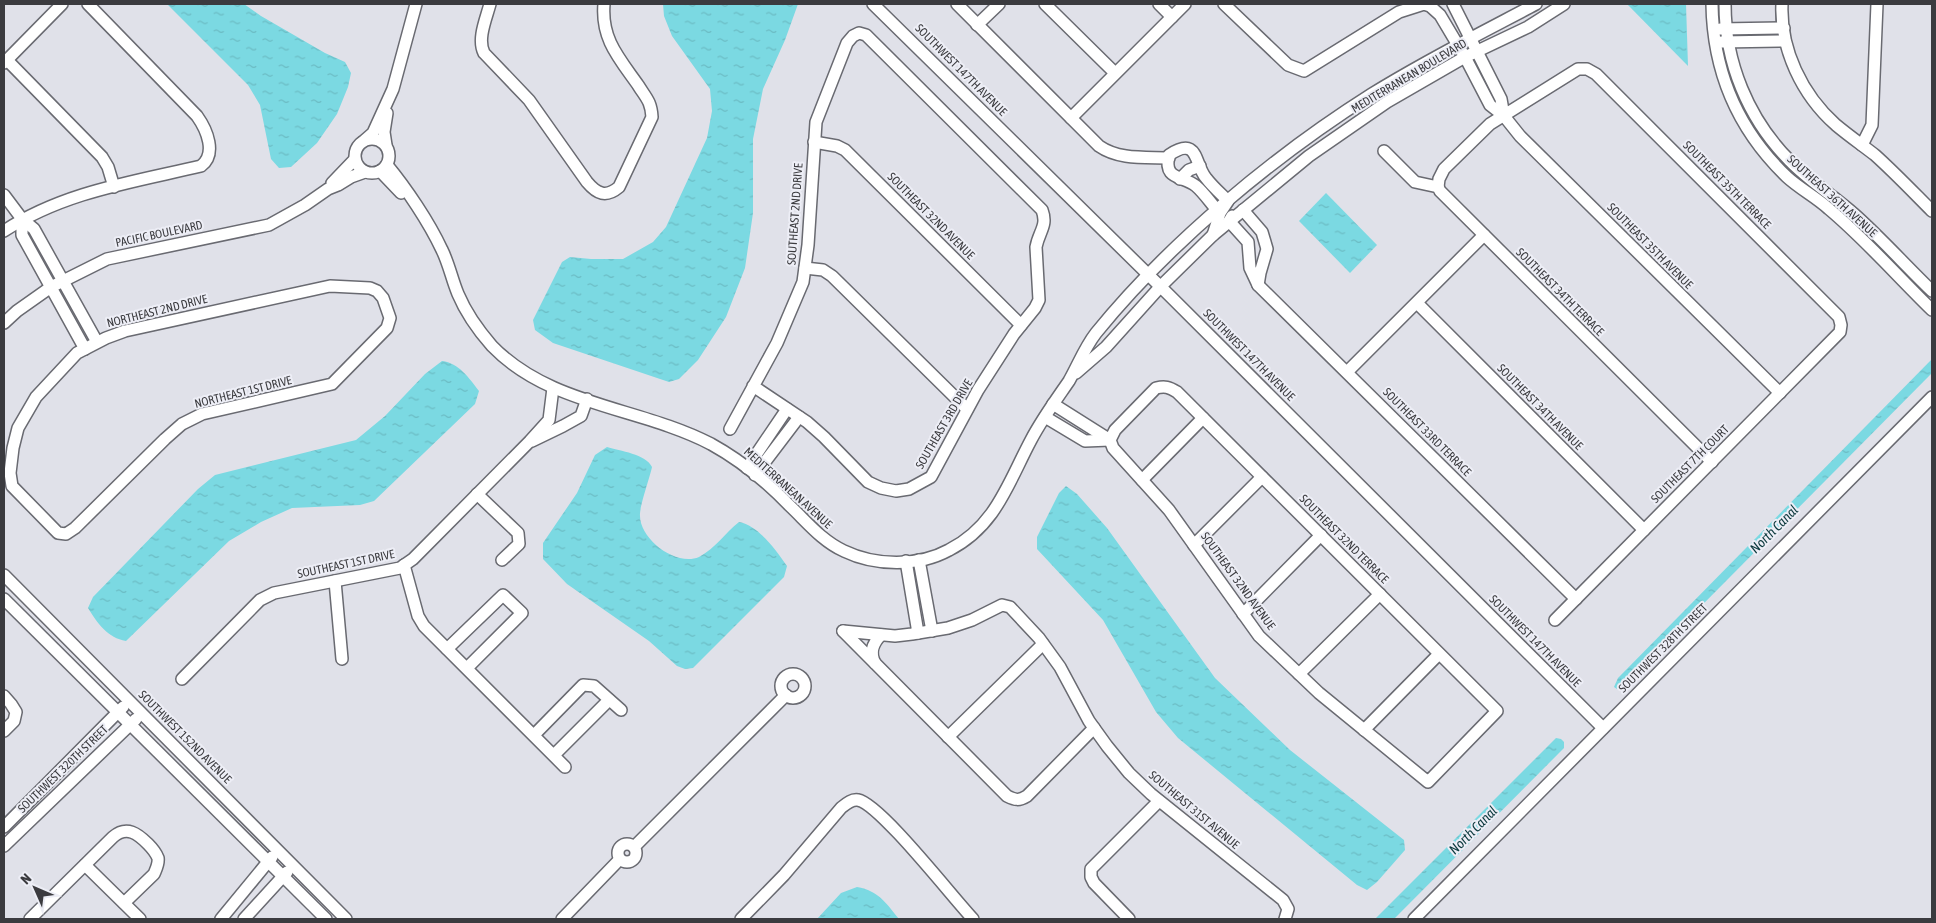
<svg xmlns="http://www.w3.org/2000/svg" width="1936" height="923" viewBox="0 0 1936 923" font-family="'Asap Condensed',sans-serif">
  <defs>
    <pattern id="water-ripples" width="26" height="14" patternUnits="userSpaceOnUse" patternTransform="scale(1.25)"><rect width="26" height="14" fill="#7bd9e2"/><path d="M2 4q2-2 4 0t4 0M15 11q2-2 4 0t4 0" fill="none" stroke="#6bbbc3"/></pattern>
  </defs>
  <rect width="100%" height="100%" fill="#e0e1e9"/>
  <!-- water -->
  <g fill="url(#water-ripples)">
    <polygon points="167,4 244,4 261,16 325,53 345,62 351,73 348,87 337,114 317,143 291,167 279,168 271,159 260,105 248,85"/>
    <polygon points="663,4 798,4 785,40 763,89 753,139 753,213 745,268 726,317 698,360 679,379 669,382 553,343 535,330 533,320 562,262 570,257 591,259 623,259 653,242 666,227 707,138 712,111 710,89 672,36 664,16"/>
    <polygon points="1627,4 1686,4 1688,66"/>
    <polygon points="1326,193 1377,245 1350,273 1299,221"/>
    <polygon points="1932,359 1932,373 1622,686 1617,689 1614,687 1618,678"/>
    <path d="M442 361C459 363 469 378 479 391L475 404 374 501 360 505 292 508 261 522 229 541 126 641C108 638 97 623 88 608L93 597 198 489 215 475 356 440 385 416 425 374Z"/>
    <path d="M607 447C620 451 646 454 652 467 650 477 639 508 640 516 640 539 676 567 699 557 716 548 725 533 739 522 759 526 775 549 787 566L784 577 693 668 685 669 677 666 649 641 567 584 543 559V543L577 493 595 455Z"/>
    <polygon points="1066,486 1077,494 1107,528 1215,678 1290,750 1404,840 1405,850 1377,882 1367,890 1357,885 1178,738 1156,712 1103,620 1037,549 1037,537 1059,493"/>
    <polygon points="1556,738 1561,739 1564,742 1564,748 1394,919 1375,919"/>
    <path d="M857 887C879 891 886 903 899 919H817L841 893Z"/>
  </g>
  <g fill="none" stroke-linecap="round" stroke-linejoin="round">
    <defs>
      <g id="minor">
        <path d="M490 4C486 19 477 39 484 53L529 100 587 182C597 194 606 198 619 187L652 117C651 101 646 98 638 85 619 58 601 39 604 4"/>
        <polyline points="873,4 1169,295 1603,728"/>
        <path d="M957 4 1099 146C1119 160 1145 157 1169 158"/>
        <polyline points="1045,4 1115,73"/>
        <polyline points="1159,4 1172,17"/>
        <polyline points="1224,4 1288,65 1304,71 1399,12 1424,4 1430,6 1440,15 1465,57 1490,105 1504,116 1520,136 1780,393"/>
        <polyline points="1453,4 1501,99 1504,116"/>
        <path d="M1712 4C1713 71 1738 130 1787 177 1800 189 1816 197 1829 209 1866 240 1898 277 1932 310"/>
        <path d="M1725 4C1725 62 1748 119 1790 161 1808 180 1834 196 1854 214 1881 238 1906 266 1932 291"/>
        <path d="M1782 4C1780 49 1802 95 1836 125 1848 135 1862 145 1875 155 1895 173 1913 192 1932 211"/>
        <polyline points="977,25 999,4"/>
        <polyline points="1720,29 1784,28"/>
        <polyline points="1721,42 1785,41"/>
        <polyline points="7,60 102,157 108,167 114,187"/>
        <polyline points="4,63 62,4"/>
        <polyline points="1071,118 1185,4"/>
        <circle cx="372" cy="156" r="17"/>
        <polyline points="365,140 373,133 393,89 416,4"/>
        <polyline points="814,142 837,146 845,150 1021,325"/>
        <polyline points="386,145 384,132 387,113"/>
        <polyline points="1862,145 1872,125 1877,4"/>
        <polyline points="1384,151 1415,182 1438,187 1440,191 1712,462"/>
        <path d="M387 165C406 188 429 222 442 250 449 264 452 280 458 294 466 313 478 330 492 346 550 406 640 407 711 444 740 460 767 482 790 506 807 522 822 541 844 551 875 566 918 567 949 550 996 526 1008 483 1031 440 1042 419 1056 400 1069 381 1078 365 1085 347 1096 333 1169 243 1274 156 1372 94 1425 61 1481 33 1536 4"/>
        <polyline points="380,171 401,193"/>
        <polyline points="1180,179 1189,170 1200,166"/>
        <polyline points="332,183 355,159"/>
        <polyline points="1438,187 1439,179 1444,169 1490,124 1578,69 1587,69 1596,74 1839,317 1841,325 1840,332 1555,620"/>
        <polyline points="4,195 22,219 34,229 97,342"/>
        <polyline points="1243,210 1262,232 1265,242 1267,249 1260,273 1258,285"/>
        <polyline points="1232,216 1229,221 1248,242 1250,268 1258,285 1576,599"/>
        <polyline points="22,219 22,235 85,349"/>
        <path d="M4 231C63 192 133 182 201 166 217 154 207 130 197 116L88 4"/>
        <path d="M1213 235 1220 213 1228 201C1220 193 1212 186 1206 178 1194 164 1199 135 1169 155 1163 181 1183 175 1196 186 1204 193 1210 202 1217 210"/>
        <polyline points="805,268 823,270 832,276 967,409"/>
        <polygon points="330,286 370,288 377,291 383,298 390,318 387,328 332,384 202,414 182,424 165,439 75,528 66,534 58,533 12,486 10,473 13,448 18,428 36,397 77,353 106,338 125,331"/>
        <polyline points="1417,303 1644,530"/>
        <polyline points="4,323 17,311 51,287 107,259 269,225 305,205 328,189 338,185 351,177 365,172"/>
        <polyline points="1347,372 1484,235"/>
        <polyline points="1076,373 1106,347 1160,287 1213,235 1309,156 1387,102 1465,57 1528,27 1564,4"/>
        <path d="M1053 404 1110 440 1113 448 1169 510 1259 636 1319 693 1428 782 1497 711 1177 392C1169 387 1165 386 1156 388L1115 430 1110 440"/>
        <polyline points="1045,417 1085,441 1110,440"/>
        <path d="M730 429 777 343 803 282 808 245 816 122 847 43 853 36 859 33 866 35 1042 210C1048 226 1039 231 1036 247L1039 300 1035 308 1014 334 978 390 931 477 909 489 896 491 881 488 868 482 824 437 807 422 753 386"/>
        <polyline points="532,441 563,426 581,416 587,399"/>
        <polyline points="747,468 787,409"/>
        <polyline points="755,475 799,417"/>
        <polyline points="1142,480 1203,418"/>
        <polyline points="477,494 518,533 519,544 502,560"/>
        <polyline points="1194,545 1262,477"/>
        <polyline points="919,560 932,631"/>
        <polyline points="906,561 918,633"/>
        <polyline points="404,565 418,616 424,626 565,767"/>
        <polyline points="4,575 346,919"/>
        <polyline points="335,581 342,659"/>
        <polyline points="4,599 326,919"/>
        <polyline points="1243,614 1321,535"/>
        <polyline points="843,631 895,636 912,634 948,628 972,620 1002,605 1010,607 1039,638 1060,667 1089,721 1107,746 1129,773 1151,794 1283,900 1288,909 1285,919"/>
        <path d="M843 631 1007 796C1015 800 1019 801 1027 796L1094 728"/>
        <polyline points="447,649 503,595 522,613 467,668"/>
        <path d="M875 663C869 652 873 643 881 635"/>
        <polyline points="1299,674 1380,594"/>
        <circle cx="793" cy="686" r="12"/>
        <polyline points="182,679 260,600 274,593 400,568 413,559 530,441 549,420 553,388"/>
        <polyline points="4,696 11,704 16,712 14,721 4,731"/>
        <polyline points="1364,730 1439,654"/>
        <polyline points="534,735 583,685 594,686 621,710"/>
        <polyline points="948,737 1043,644"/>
        <polyline points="554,755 609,700"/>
        <polyline points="4,827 123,707"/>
        <circle cx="627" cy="853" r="9"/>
        <polyline points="4,846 136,719"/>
        <polyline points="634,847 786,695"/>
        <polyline points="85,865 140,919"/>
        <path d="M30 919 113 837C127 825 138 834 148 844 152 848 156 853 158 858 159 864 156 869 154 874L124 903"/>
        <polyline points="221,919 272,857"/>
        <polyline points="244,919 287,872"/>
        <polyline points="562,919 620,859"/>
        <path d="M741 919 784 875 841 808C846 804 851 799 858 800 880 804 953 898 973 919"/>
        <polyline points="1129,919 1094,883 1091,877 1091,869 1159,801"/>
        <polyline points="1414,919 1932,397"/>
      </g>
    </defs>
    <!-- minor casing -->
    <use href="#minor" stroke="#696a71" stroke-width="14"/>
    <!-- minor -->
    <use href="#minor" stroke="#fff" stroke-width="11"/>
  </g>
  <g text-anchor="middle" stroke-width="4" stroke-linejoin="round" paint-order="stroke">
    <!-- street labels -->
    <g font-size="12" fill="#3b3b3f" stroke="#edeef6">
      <text transform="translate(961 70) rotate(45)" y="4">SOUTHWEST 147TH AVENUE</text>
      <text transform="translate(1409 76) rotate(-31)" y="4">MEDITERRANEAN BOULEVARD</text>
      <text transform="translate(1727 185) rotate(45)" y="4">SOUTHEAST 35TH TERRACE</text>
      <text transform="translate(1832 196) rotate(42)" y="4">SOUTHEAST 36TH AVENUE</text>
      <text transform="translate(795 214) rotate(-86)" y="4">SOUTHEAST 2ND DRIVE</text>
      <text transform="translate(931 216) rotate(45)" y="4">SOUTHEAST 32ND AVENUE</text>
      <text transform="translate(159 234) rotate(-12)" y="4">PACIFIC BOULEVARD</text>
      <text transform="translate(1650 246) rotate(45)" y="4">SOUTHEAST 35TH AVENUE</text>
      <text transform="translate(1560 292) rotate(45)" y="4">SOUTHEAST 34TH TERRACE</text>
      <text transform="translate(157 311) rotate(-14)" y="4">NORTHEAST 2ND DRIVE</text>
      <text transform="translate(1249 355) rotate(45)" y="4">SOUTHWEST 147TH AVENUE</text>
      <text transform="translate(243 392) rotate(-14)" y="4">NORTHEAST 1ST DRIVE</text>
      <text transform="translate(1540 407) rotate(45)" y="4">SOUTHEAST 34TH AVENUE</text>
      <text transform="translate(944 424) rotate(-60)" y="4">SOUTHEAST 3RD DRIVE</text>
      <text transform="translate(1427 432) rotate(45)" y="4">SOUTHEAST 33RD TERRACE</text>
      <text transform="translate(1690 464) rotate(-45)" y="4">SOUTHEAST 7TH COURT</text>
      <text transform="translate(788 488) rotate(42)" y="4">MEDITERRANEAN AVENUE</text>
      <text transform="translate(1344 539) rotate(45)" y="4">SOUTHEAST 32ND TERRACE</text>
      <text transform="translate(346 564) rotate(-12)" y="4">SOUTHEAST 1ST DRIVE</text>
      <text transform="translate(1238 581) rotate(54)" y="4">SOUTHEAST 32ND AVENUE</text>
      <text transform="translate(1535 641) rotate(45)" y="4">SOUTHWEST 147TH AVENUE</text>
      <text transform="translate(1663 648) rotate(-45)" y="4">SOUTHWEST 328TH STREET</text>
      <text transform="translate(185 737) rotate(45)" y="4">SOUTHWEST 152ND AVENUE</text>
      <text transform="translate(63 769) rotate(-44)" y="4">SOUTHWEST 320TH STREET</text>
      <text transform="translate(1194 810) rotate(40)" y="4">SOUTHEAST 31ST AVENUE</text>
    </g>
    <!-- water labels -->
    <g font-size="14" font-style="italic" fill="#0c3a3e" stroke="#edeef6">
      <text transform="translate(1774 529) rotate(-45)" y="5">North Canal</text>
      <text transform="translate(1473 830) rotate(-45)" y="5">North Canal</text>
    </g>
  </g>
  <!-- border -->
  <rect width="1936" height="923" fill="none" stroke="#3b3b3f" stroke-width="10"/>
  <!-- north arrow -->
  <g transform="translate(35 888) rotate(315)" stroke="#edeef6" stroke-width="4" paint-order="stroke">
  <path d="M0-4L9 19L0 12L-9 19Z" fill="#3b3b3f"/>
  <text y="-8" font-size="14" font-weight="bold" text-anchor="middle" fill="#3b3b3f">N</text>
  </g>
</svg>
